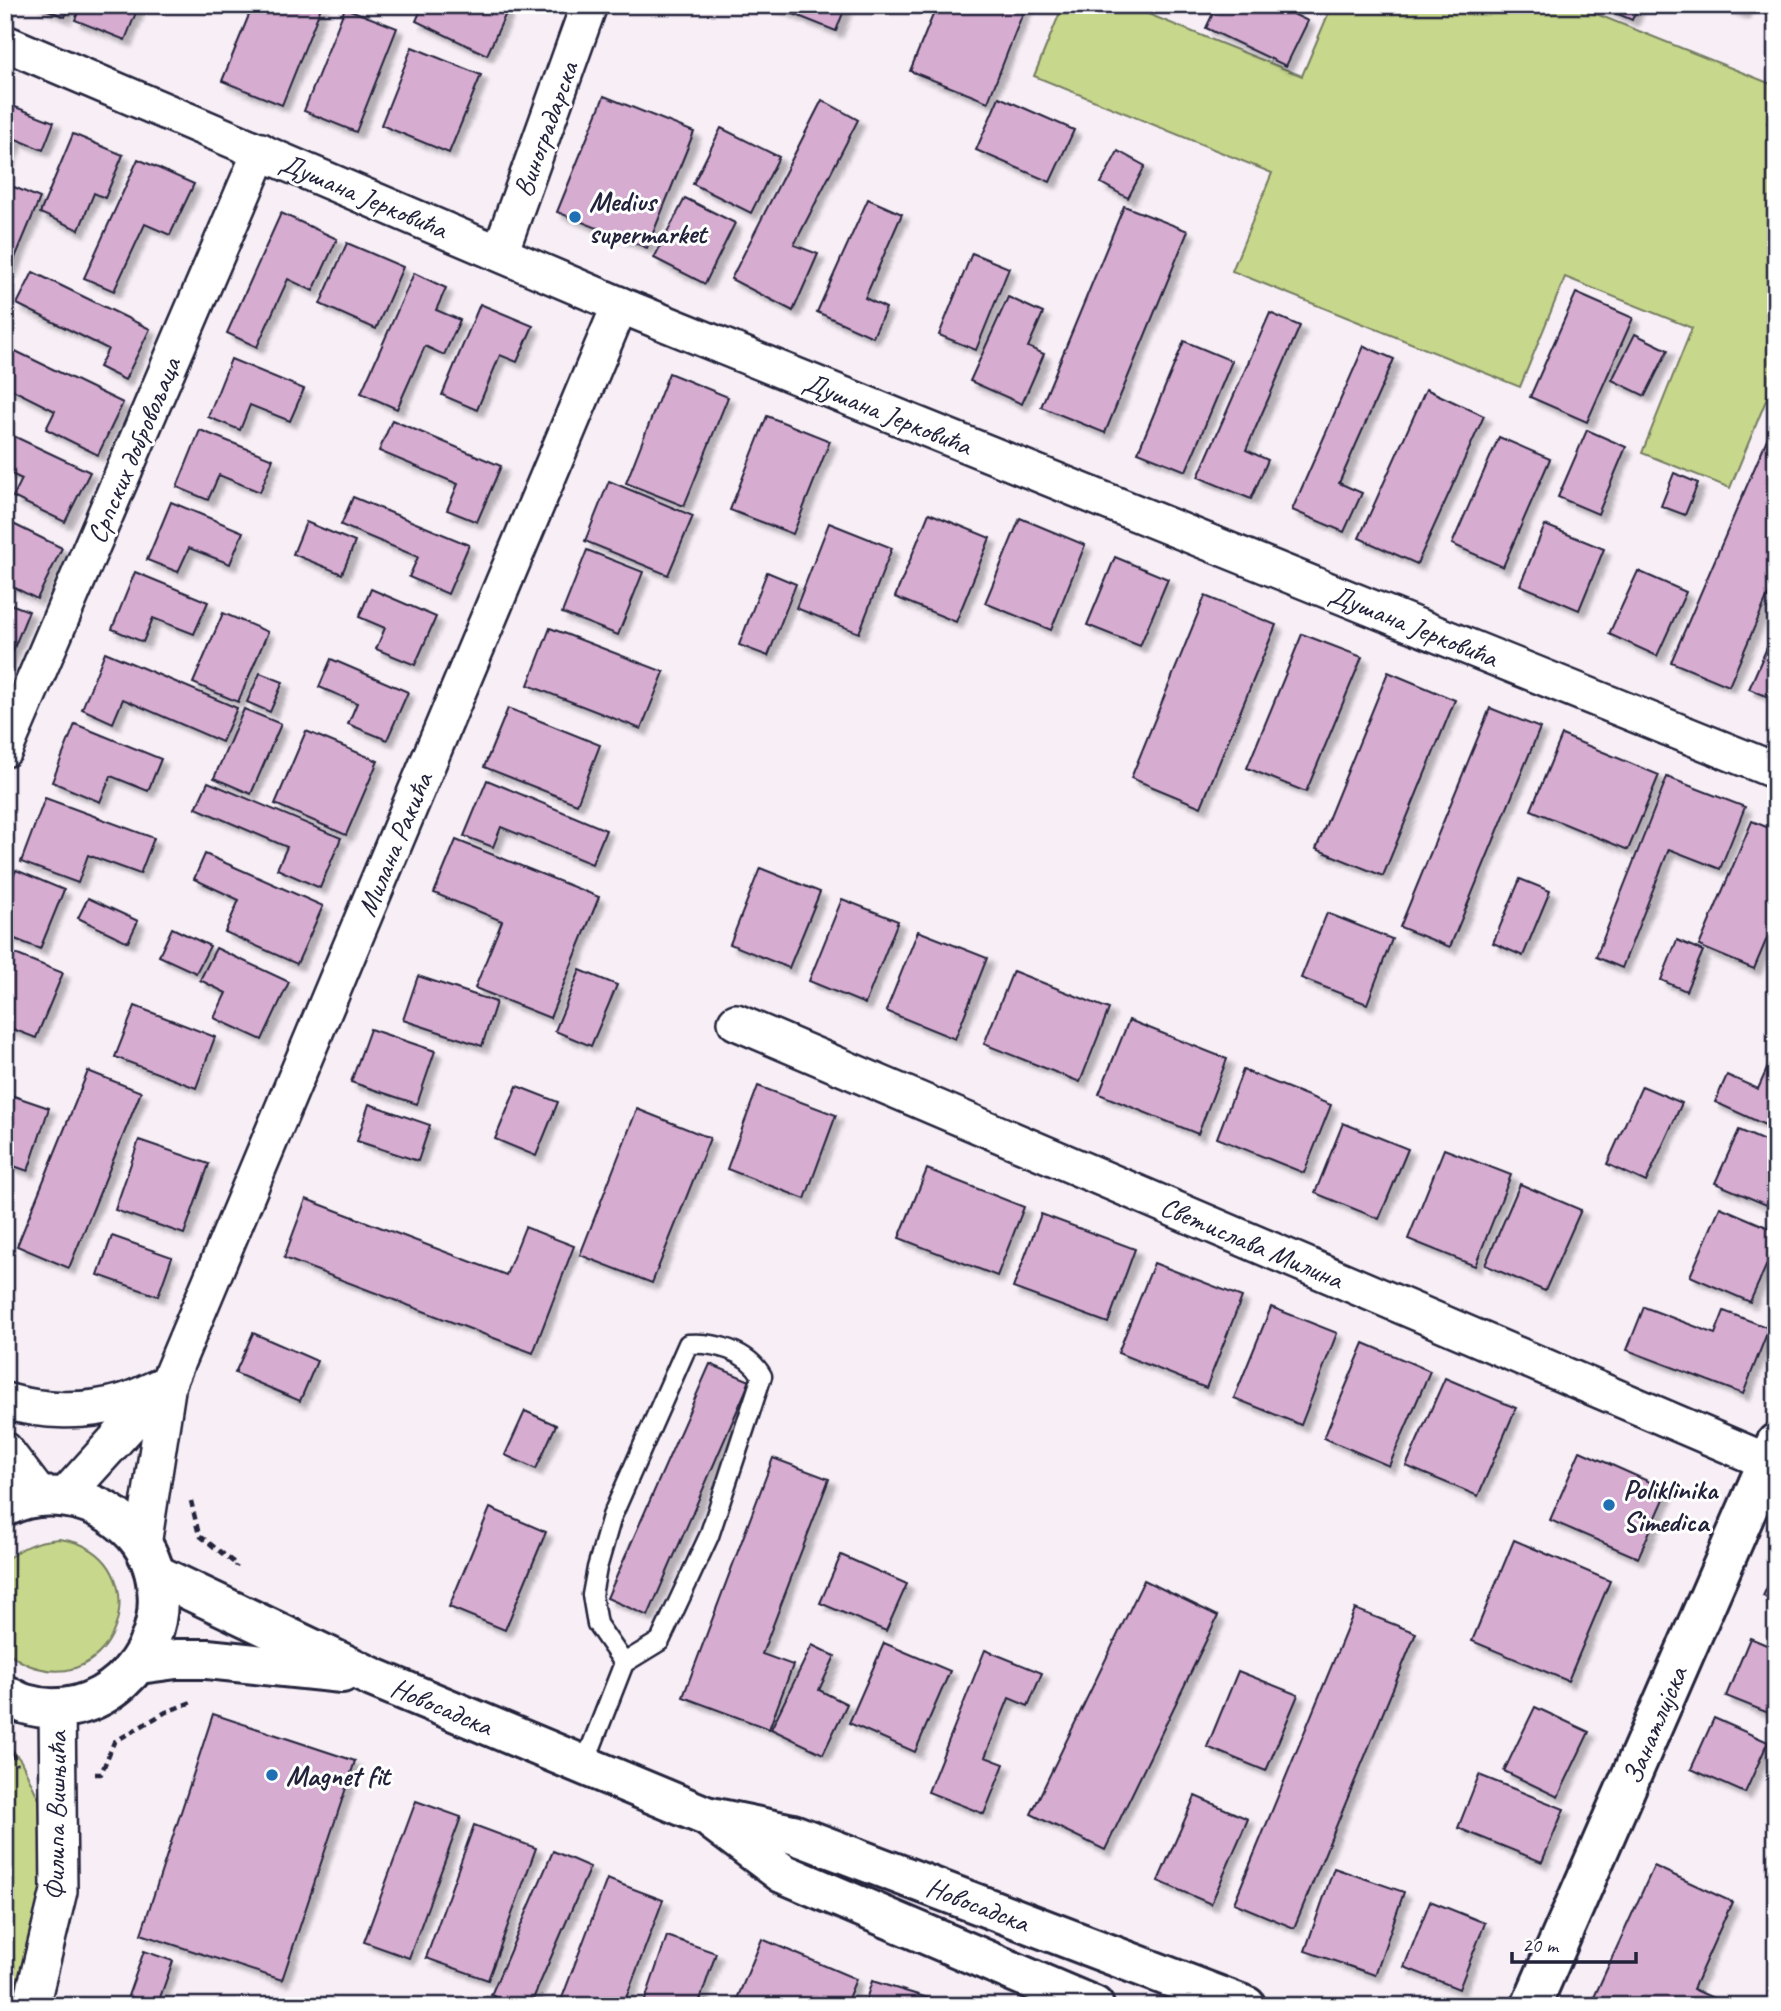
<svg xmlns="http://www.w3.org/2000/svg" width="1781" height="2011" viewBox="0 0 1781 2011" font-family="Caveat,sans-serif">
  <defs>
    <filter id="shadow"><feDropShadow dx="6" dy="6" stdDeviation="2" flood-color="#0004"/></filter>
  </defs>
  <rect width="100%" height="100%" fill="#f7eef6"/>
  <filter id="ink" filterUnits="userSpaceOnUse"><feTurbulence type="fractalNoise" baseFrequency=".0143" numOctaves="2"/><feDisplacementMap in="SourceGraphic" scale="14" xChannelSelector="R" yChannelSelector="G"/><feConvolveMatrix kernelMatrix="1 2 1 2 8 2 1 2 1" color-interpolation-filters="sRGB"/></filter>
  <g filter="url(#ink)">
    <!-- green -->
    <g fill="#c7d78b" stroke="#747c63" stroke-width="2">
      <polygon points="1063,5 1126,5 1302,76 1332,5 1574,5 1776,86 1776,102 1767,123 1776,127 1776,376 1730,488 1642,453 1692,328 1565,277 1520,387 1232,271 1272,173 1034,76"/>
      <path d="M59 1539C66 1540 74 1541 80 1544 152 1574 117 1686 42 1669 27 1666 15 1660 5 1648V1561C22 1546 37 1541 59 1539Z"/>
      <polygon points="5,1740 21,1761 43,1808 59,1891 31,2006 5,2006"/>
    </g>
    <!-- building -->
    <g fill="#d7acd1" stroke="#22223b" stroke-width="2" filter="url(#shadow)">
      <polygon points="35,5 70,5 65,17"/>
      <polygon points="81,5 139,5 125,40 75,20"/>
      <polygon points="253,5 322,5 282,105 222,81"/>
      <polygon points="423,5 495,5 507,11 487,55 416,21"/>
      <polygon points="771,5 846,5 836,31"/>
      <polygon points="937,5 1026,5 988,102 910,71"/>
      <polygon points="1217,5 1274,5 1308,21 1286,66 1206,28"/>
      <polygon points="1597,5 1638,5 1632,20"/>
      <polygon points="1724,5 1746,5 1743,13"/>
      <polygon points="345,8 397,28 356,132 304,111"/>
      <polygon points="412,47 481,75 449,153 381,125"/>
      <polygon points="604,96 694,132 647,248 557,212"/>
      <polygon points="999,97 1074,130 1050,182 976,150"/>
      <polygon points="822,100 858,120 794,245 818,254 793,311 731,279"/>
      <polygon points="5,103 54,122 43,150 16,139 5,165"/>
      <polygon points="721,128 779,157 751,213 693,184"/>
      <polygon points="73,134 123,155 105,198 94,193 79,230 40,213"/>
      <polygon points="1118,151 1145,166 1128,198 1101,183"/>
      <polygon points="138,159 194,184 170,235 145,224 114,291 84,278"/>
      <polygon points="14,187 40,198 10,270 5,268 5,208"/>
      <polygon points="685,198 735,223 705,284 654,258"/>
      <polygon points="868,199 902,214 865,298 886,308 873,337 817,312"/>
      <polygon points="1124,206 1188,231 1105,433 1041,407"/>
      <polygon points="281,213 337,239 313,291 288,279 257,347 227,333"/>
      <polygon points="347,243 403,267 376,329 320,304"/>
      <polygon points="972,253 1009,268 976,350 939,335"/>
      <polygon points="33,272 150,329 125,380 99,367 108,349 17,304"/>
      <polygon points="414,273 446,288 436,310 460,320 444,355 425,346 397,409 361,393"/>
      <polygon points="1576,293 1633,318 1587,422 1530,397"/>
      <polygon points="1008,297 1043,313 1028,347 1044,354 1022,404 970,381"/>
      <polygon points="480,304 533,326 517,362 500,355 477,410 442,395"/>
      <polygon points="1270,313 1300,326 1246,450 1268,460 1251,499 1198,477"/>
      <polygon points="1635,334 1668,350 1645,396 1612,380"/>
      <polygon points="1184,341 1232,361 1186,471 1138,452"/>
      <polygon points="5,346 123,403 98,455 46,429 55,411 5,386"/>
      <polygon points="1364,346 1394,359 1339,483 1362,493 1344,532 1292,510"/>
      <polygon points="231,359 304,389 290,421 250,405 240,430 208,417"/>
      <polygon points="669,373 728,397 684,506 626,483"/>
      <polygon points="1426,389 1484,416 1417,564 1359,538"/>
      <polygon points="767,416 830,441 793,534 730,510"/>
      <polygon points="1776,418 1776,577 1729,686 1671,662"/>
      <polygon points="392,420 501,466 477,522 447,510 458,484 379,451"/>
      <polygon points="200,430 273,459 260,492 219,475 208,500 177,487"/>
      <polygon points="1587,430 1626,447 1598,514 1558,497"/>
      <polygon points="5,432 90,472 65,522 13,497 22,479 5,471"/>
      <polygon points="1499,437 1550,459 1503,567 1452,544"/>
      <polygon points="1674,473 1698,483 1685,515 1661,506"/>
      <polygon points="609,481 693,516 668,575 585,541"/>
      <polygon points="353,497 469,545 448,594 409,577 418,557 341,525"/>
      <polygon points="171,502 243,532 230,564 189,548 178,572 147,560"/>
      <polygon points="929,513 990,538 956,622 895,597"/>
      <polygon points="1020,518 1085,545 1051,630 985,603"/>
      <polygon points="5,520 62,548 37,599 5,583"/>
      <polygon points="306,522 355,542 342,574 293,554"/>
      <polygon points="829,523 892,548 859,633 796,608"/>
      <polygon points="1545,525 1604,549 1579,610 1520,585"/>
      <polygon points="587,550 643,572 618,635 562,613"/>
      <polygon points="1115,557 1168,579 1140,646 1087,625"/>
      <polygon points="1638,571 1686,592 1657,656 1609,634"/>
      <polygon points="135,572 208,602 194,634 153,618 143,642 112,629"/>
      <polygon points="767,572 796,584 768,656 739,645"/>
      <polygon points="371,589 436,617 415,665 376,649 385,628 359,617"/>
      <polygon points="1205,596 1276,625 1201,807 1131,778"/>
      <polygon points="5,602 29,611 5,670"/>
      <polygon points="223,613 268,632 238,702 193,683"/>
      <polygon points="1776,627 1776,700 1749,689"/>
      <polygon points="550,628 664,672 641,729 528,685"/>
      <polygon points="1302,634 1362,657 1306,792 1247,768"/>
      <polygon points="105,652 237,708 222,742 123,699 113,723 82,709"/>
      <polygon points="331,659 408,692 387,740 348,724 357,703 319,687"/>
      <polygon points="1388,672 1455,700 1383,876 1316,849"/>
      <polygon points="260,673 283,682 270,712 247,702"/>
      <polygon points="508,708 600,745 577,804 484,767"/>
      <polygon points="1490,708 1540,728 1450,947 1400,927"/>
      <polygon points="244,709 281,724 251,794 214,778"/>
      <polygon points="75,724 161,759 148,791 111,776 100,802 52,782"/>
      <polygon points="306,731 378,761 346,835 275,804"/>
      <polygon points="1562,735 1659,775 1628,850 1531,810"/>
      <polygon points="1667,777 1745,807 1720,869 1669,849 1622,968 1596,957"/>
      <polygon points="487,780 606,830 592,864 501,827 493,847 464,836"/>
      <polygon points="208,782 341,838 320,888 277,869 287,847 196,808"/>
      <polygon points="45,798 154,838 140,874 88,855 78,883 21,862"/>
      <polygon points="1752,821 1776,831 1776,917 1754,969 1699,946"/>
      <polygon points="456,840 599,897 550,1018 475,988 502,921 434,893"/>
      <polygon points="205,854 323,906 297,964 225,932 239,900 194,879"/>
      <polygon points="760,868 820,892 789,968 730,944"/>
      <polygon points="16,870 64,890 40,949 5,935 5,896"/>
      <polygon points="1520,879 1550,891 1523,956 1493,943"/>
      <polygon points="88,898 138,921 128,942 78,918"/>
      <polygon points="842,899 898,921 865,1004 809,981"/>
      <polygon points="1327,913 1392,939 1367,1004 1301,978"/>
      <polygon points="172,928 210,946 196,973 159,956"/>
      <polygon points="918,931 987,958 955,1039 886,1011"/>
      <polygon points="1677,940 1703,951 1686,991 1661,980"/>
      <polygon points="216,948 289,982 262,1040 214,1018 226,993 200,980"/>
      <polygon points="5,950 63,973 36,1038 5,1026"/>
      <polygon points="580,970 617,985 591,1046 555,1031"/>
      <polygon points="1013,971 1109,1009 1080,1082 984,1044"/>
      <polygon points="418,976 496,1002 482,1046 403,1020"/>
      <polygon points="135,1006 215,1037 196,1088 115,1057"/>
      <polygon points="1129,1020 1227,1059 1198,1134 1099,1094"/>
      <polygon points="370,1029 435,1051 417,1104 351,1082"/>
      <polygon points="1771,1060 1776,1063 1776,1130 1715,1102 1727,1075 1758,1089"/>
      <polygon points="1243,1070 1331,1105 1304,1173 1217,1138"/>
      <polygon points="88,1071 141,1092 69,1268 17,1246"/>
      <polygon points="517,1086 558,1102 536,1156 495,1139"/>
      <polygon points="758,1086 836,1115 805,1199 727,1169"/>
      <polygon points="1642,1086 1682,1103 1646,1182 1607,1164"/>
      <polygon points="5,1093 49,1108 28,1171 5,1163"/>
      <polygon points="369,1104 430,1125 418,1161 357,1141"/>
      <polygon points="637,1109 710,1138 652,1283 580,1255"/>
      <polygon points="1343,1123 1408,1149 1379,1219 1315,1193"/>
      <polygon points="1739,1130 1776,1146 1776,1209 1715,1183"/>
      <polygon points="139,1140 209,1164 184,1234 115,1210"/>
      <polygon points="1444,1149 1511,1175 1475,1266 1408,1239"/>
      <polygon points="927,1169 1024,1207 997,1276 899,1238"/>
      <polygon points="1520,1184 1581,1210 1545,1291 1485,1265"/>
      <polygon points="306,1199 506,1275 525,1227 574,1246 533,1353 284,1258"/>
      <polygon points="1720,1207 1776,1231 1776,1244 1750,1302 1690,1276"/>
      <polygon points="1041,1214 1135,1249 1108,1323 1013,1288"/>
      <polygon points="112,1236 172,1257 158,1296 98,1275"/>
      <polygon points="1154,1263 1242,1297 1206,1388 1118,1353"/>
      <polygon points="1271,1307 1337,1333 1301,1425 1234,1398"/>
      <polygon points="1644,1307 1715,1334 1724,1311 1769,1328 1743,1394 1627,1350"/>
      <polygon points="253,1333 317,1361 300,1401 235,1373"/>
      <polygon points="1364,1343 1430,1371 1389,1466 1324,1438"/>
      <polygon points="710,1364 750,1381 648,1616 607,1598"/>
      <polygon points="1445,1378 1516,1408 1478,1496 1406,1466"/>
      <polygon points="525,1411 556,1425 536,1469 505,1455"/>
      <polygon points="1580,1451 1668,1490 1638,1558 1550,1520"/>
      <polygon points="773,1458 829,1479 762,1654 793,1665 769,1729 683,1697"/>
      <polygon points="490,1508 546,1532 505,1630 449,1607"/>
      <polygon points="1514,1540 1610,1581 1568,1681 1472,1641"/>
      <polygon points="841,1555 907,1584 886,1631 820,1603"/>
      <polygon points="1776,1568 1776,1602 1763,1596"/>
      <polygon points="1144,1580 1218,1616 1105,1850 1031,1814"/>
      <polygon points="1355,1609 1416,1633 1294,1928 1234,1903"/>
      <polygon points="1750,1638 1776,1649 1776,1716 1726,1696"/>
      <polygon points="884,1643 950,1671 915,1752 849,1723"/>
      <polygon points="812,1645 835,1656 819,1690 847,1704 823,1754 771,1729"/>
      <polygon points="985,1650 1042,1673 1028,1706 1009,1698 985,1757 1004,1764 984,1814 928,1792"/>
      <polygon points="1238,1671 1298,1695 1266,1771 1207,1747"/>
      <polygon points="1535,1707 1589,1732 1558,1797 1504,1771"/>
      <polygon points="213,1714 355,1761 282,1980 141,1934"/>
      <polygon points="1714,1718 1768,1742 1745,1793 1691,1769"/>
      <polygon points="1479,1775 1564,1809 1542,1862 1458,1828"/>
      <polygon points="1195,1796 1248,1819 1211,1904 1158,1881"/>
      <polygon points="416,1801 461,1817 409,1958 364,1942"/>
      <polygon points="474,1825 536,1848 488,1980 426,1958"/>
      <polygon points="553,1851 590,1867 530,2006 516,2006 491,1995"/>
      <polygon points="1654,1866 1732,1902 1693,1989 1731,2006 1590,2006"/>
      <polygon points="1334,1868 1404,1892 1375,1975 1305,1951"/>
      <polygon points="607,1879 663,1900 623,2006 559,2006"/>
      <polygon points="1430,1901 1485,1923 1459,1989 1404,1967"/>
      <polygon points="667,1936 716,1953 698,2006 643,2006"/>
      <polygon points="762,1939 856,1979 845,2006 734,2006"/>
      <polygon points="144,1951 173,1961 157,2006 128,1996"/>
      <polygon points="872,1981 928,1998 925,2006 864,2006"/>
    </g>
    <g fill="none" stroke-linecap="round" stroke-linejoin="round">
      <defs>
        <path id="lane" d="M584 1765 624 1663 660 1641 709 1536 762 1376C748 1351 715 1342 688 1344L612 1516 597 1568 592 1595 597 1624 624 1663"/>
        <g id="street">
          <polyline points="5,43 620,305 1776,771"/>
          <polyline points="500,253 589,5"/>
          <polyline points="5,749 261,151"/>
          <polyline points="736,1022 1768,1462"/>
          <path d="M5 1401C43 1412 85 1413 123 1402 138 1398 153 1389 168 1383"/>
          <polyline points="5,1450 40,1496"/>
          <polyline points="65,1496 161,1390"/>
          <polyline points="143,1545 168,1383 620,305"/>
          <polyline points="31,2006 59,1891 57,1707"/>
        </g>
        <g id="secondary">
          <path d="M5 1507C30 1494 55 1494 82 1501 104 1507 120 1519 135 1535 148 1550 155 1569 157 1588 166 1660 97 1726 25 1704 18 1702 12 1698 5 1695"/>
          <polyline points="155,1574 372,1677 706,1816 793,1834 1246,2006"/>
          <polyline points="139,1664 176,1659 207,1659 342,1673"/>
          <polyline points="713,1821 782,1873 1094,2006"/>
          <polyline points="1531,2006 1776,1443"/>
        </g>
      </defs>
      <!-- lane casing -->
      <use href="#lane" stroke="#22223b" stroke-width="23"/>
      <!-- street casing -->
      <use href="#street" stroke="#22223b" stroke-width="40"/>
      <!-- secondary casing -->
      <use href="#secondary" stroke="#22223b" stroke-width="44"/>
      <!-- path -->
      <g stroke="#22223b" stroke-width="4.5" stroke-dasharray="7 5" stroke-linecap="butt">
        <polyline points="191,1501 199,1535 237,1565 236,1567"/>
        <polyline points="7,1741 17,1765"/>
        <polyline points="95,1774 101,1774 114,1742 166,1712 194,1701"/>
      </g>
      <!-- lane -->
      <use href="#lane" stroke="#fff" stroke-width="18"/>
      <!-- street -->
      <use href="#street" stroke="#fff" stroke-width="35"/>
      <!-- secondary -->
      <use href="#secondary" stroke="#fff" stroke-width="38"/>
    </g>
  </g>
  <!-- markers -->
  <g fill="#1f6fb2" stroke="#fff" stroke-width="2.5">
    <circle cx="575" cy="217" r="7"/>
    <circle cx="1609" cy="1505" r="7"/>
    <circle cx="272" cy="1775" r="7"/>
  </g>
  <g text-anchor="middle" stroke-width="6" stroke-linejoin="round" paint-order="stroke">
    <!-- street labels -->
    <g font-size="28" fill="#22223b" stroke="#fff">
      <text transform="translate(545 129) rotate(-70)" y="10">Виноградарска</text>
      <text transform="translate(364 195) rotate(23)" y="10">Душана Јерковића</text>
      <text transform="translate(888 413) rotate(22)" y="10">Душана Јерковића</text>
      <text transform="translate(133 450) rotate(-67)" y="10">Српских добровољаца</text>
      <text transform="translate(1414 625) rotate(22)" y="10">Душана Јерковића</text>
      <text transform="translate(394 844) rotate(-67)" y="10">Милана Ракића</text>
      <text transform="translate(1252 1242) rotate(23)" y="10">Светислава Милина</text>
      <text transform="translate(442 1706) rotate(23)" y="10">Новосадска</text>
      <text transform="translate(1654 1725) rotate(-67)" y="10">Занатлијска</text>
      <text transform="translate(55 1816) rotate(-89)" y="10">Филипа Вишњића</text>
      <text transform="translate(978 1904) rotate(21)" y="10">Новосадска</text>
    </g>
    <!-- poi labels -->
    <g font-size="28" font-weight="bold" fill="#22223b" stroke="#fff" text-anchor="start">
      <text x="589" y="211">Medius<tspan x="589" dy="32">supermarket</tspan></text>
      <text x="1623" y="1499">Poliklinika<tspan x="1623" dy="32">Simedica</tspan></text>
      <text x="286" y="1785">Magnet fit</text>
    </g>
  </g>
  <!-- margin -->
  <rect width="1781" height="2011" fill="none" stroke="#fff" stroke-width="28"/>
  <rect x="14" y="14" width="1753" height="1983" fill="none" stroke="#22223b" stroke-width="2.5" filter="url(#ink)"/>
  <!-- scale -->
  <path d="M1512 1952v10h124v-10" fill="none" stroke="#22223b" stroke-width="3.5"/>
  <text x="1522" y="1952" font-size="21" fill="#22223b" stroke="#ffffff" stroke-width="5" paint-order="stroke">20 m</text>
</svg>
